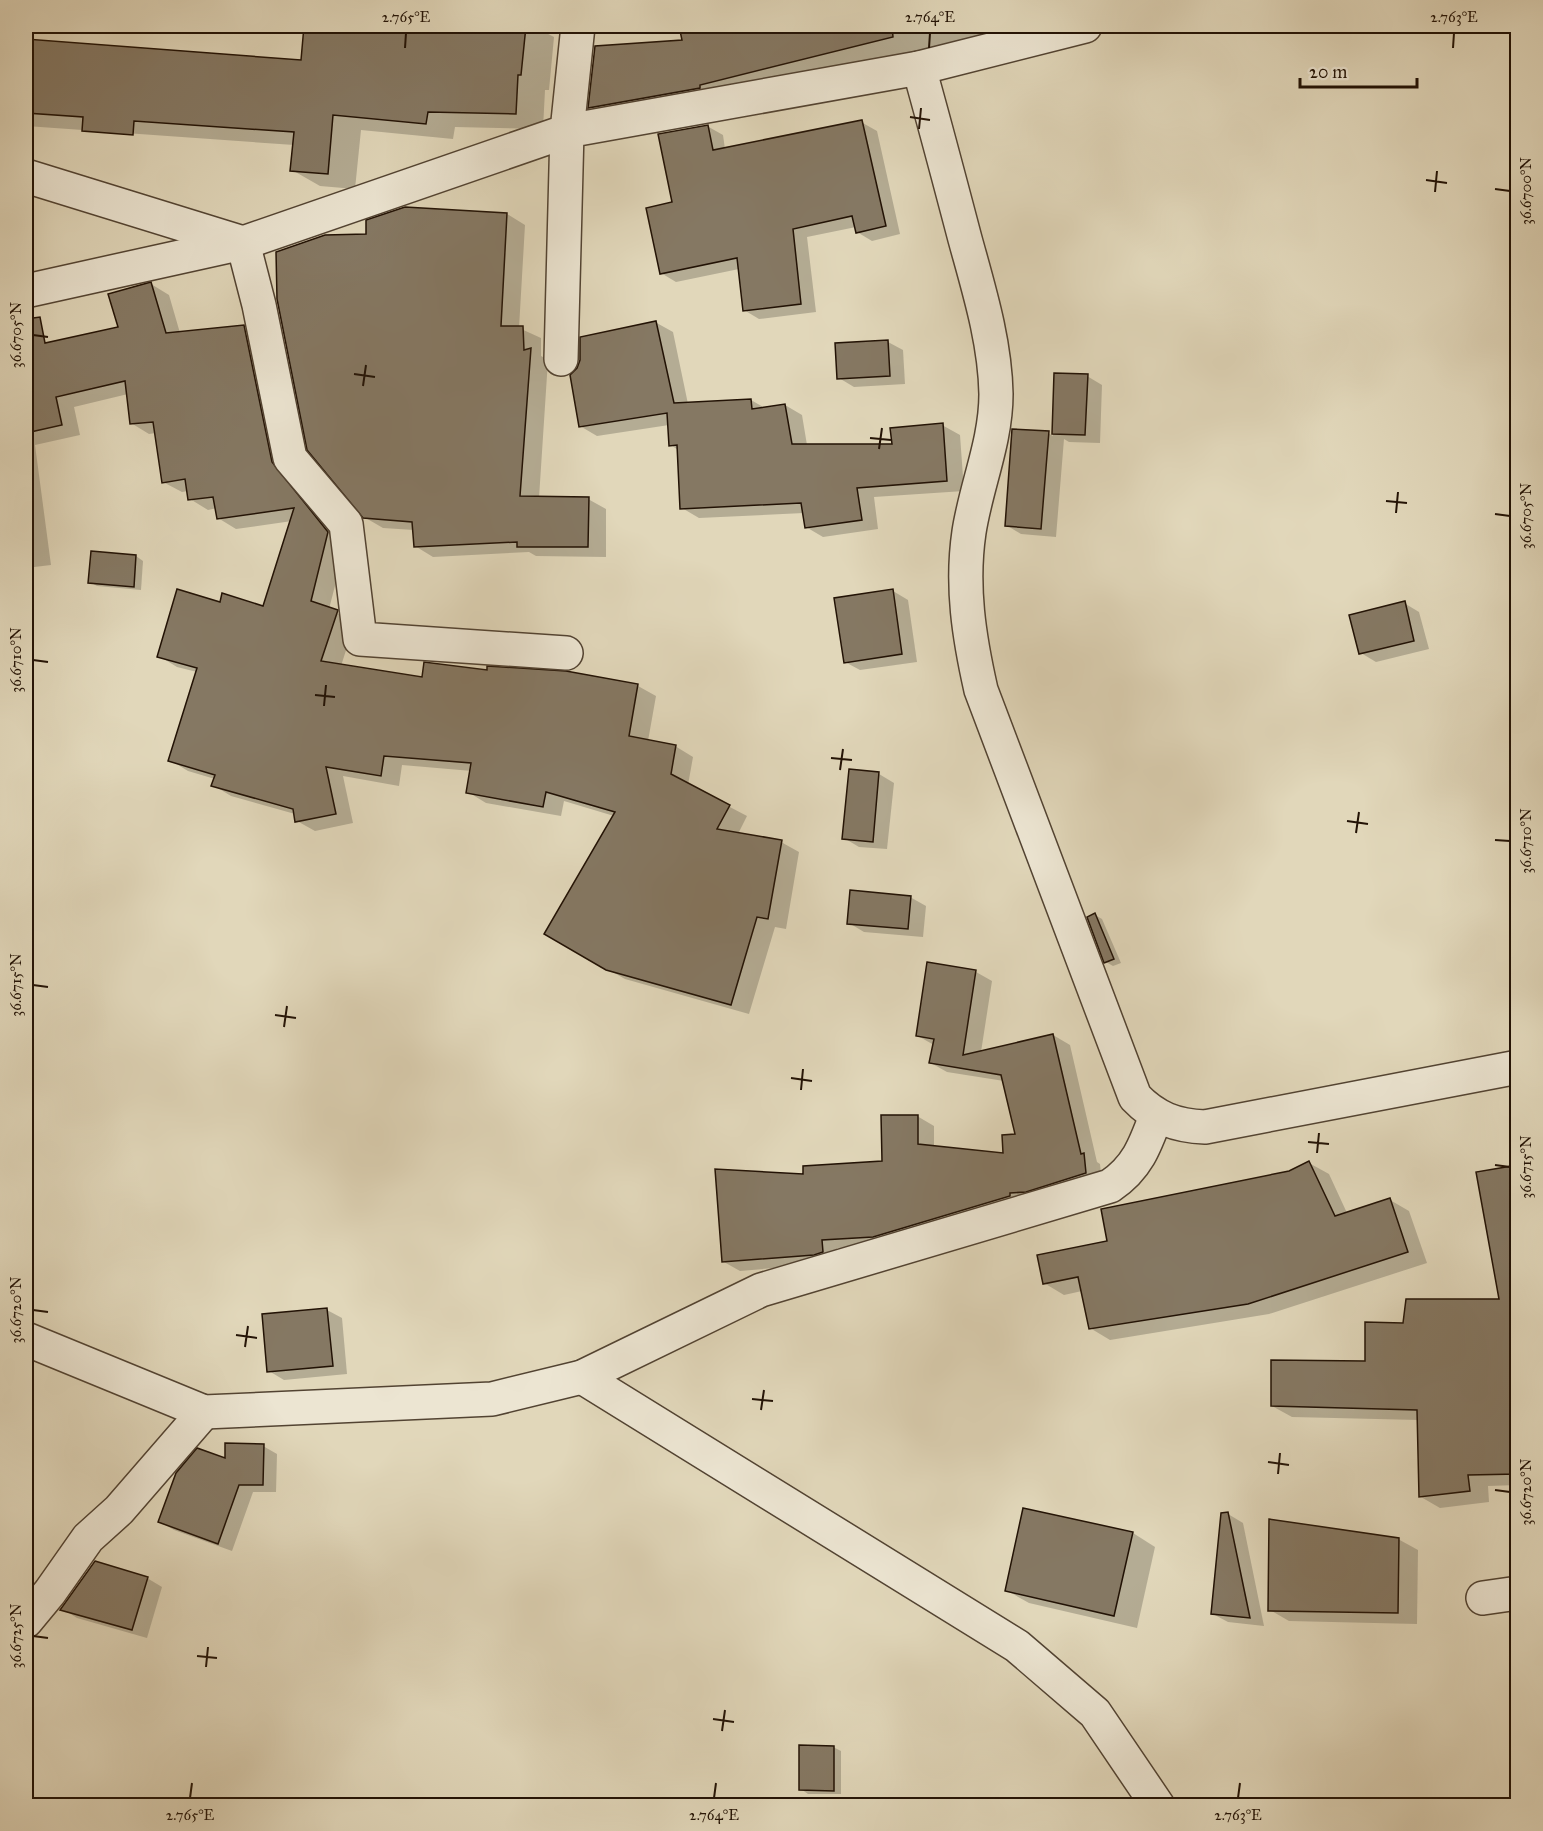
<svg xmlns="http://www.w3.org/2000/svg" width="1543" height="1831" viewBox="0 0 1543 1831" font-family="'IM FELL Great Primer',serif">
  <rect width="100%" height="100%" fill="#e1d7ba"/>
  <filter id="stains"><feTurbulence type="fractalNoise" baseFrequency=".00333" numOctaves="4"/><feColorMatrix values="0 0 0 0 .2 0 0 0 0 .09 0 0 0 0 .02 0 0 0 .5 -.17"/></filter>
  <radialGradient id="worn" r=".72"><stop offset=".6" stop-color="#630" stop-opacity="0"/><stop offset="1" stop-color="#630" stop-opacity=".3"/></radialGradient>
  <!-- shadow -->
  <g fill="#0003">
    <polygon points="306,26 533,26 554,37 549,90 545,90 543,129 455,127 453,139 361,130 355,189 320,186 292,170 294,145 26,126 26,41 302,61"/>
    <polygon points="680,26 993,26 998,45 616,122 590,107 684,41"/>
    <polygon points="861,122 877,131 900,234 872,241 857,232 856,227 807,237 816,312 759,319 744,310 739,269 676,282 661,273 674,204 707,126 723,135 725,149"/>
    <polygon points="405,208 507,214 525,225 519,328 541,338 541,356 548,360 539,498 588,499 606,509 606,557 536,556 529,552 433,557 415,546 414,530 383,528 364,517 367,235"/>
    <polygon points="151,284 169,295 180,333 244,327 262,337 290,474 346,543 329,609 355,622 341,666 423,678 638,686 656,696 648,741 675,746 693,757 688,785 747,816 738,834 781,842 799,852 786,929 775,927 749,1014 625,979 546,934 614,816 564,801 561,816 486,803 468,792 472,771 402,765 399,786 343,776 353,823 315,831 297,821 295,814 231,796 213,785 215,779 188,771 170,760 197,672 177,667 159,656 220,604 264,608 292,521 236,529 218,518 217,508 208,510 190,499 188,491 182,492 163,482 156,433 149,434 131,423 128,394 74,407 80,435 35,445 51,565 26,568 26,348 119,329"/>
    <polygon points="655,322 673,332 688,404 751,400 765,408 785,405 802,415 807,445 894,446 942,425 960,435 964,491 874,497 878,529 823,537 806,527 804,513 699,518 682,508 678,450 671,445 669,425 597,436 580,426"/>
    <polygon points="888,342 903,350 905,384 854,387 839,378"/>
    <polygon points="1056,375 1087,376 1102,385 1100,443 1069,442 1064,439 1056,537 1021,534 1006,525 1048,433 1053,436"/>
    <polygon points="92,553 136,556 143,561 141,590 97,586 90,582"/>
    <polygon points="893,591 908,600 917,662 860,670 845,662"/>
    <polygon points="1404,603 1419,612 1429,649 1376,662 1361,653"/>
    <polygon points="851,771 879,774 894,783 887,849 859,847 844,838"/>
    <polygon points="910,897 926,906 923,937 864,932 849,923"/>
    <polygon points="1095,915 1102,919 1121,963 1113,966 1106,962"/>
    <polygon points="976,972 992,981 981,1052 1053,1035 1070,1045 1097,1162 1100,1164 1102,1183 890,1246 837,1248 839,1261 831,1263 740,1271 724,1262 805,1175 884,1163 917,1116 934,1126 934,1147 1005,1155 1017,1136 1004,1081 947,1072 931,1063 934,1045 918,1036"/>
    <polygon points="1309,1163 1329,1174 1347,1213 1390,1200 1409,1211 1427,1263 1269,1314 1110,1340 1090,1328 1082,1291 1064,1295 1044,1283 1109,1242"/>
    <polygon points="1518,1300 1518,1485 1488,1486 1489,1502 1440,1508 1421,1497 1419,1420 1292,1417 1272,1406 1366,1363 1405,1325"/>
    <polygon points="327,1310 342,1318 347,1374 284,1380 269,1371"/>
    <polygon points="263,1446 277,1454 276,1492 253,1492 232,1551 174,1530 160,1522 226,1460"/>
    <polygon points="1228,1514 1243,1523 1264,1626 1228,1622 1213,1614"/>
    <polygon points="1133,1533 1155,1547 1137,1628 1029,1603 1006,1590"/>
    <polygon points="1398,1539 1418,1550 1417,1624 1289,1621 1270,1610"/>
    <polygon points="147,1578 162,1587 147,1638 77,1618 63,1609"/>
    <polygon points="833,1747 841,1751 841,1794 808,1794 801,1789"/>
  </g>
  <!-- building -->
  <g fill="#857863" stroke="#221205" stroke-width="1.5">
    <polygon points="304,26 526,26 521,75 518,75 516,114 428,112 426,124 333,115 328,174 290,171 294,132 134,121 133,135 82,131 83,117 26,113 26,39 301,60"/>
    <polygon points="679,26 892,26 893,37 700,85 700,88 588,108 595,46 682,40"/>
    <polygon points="862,120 886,226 856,233 852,216 793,229 801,304 743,311 737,258 660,274 646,208 672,202 658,134 708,125 713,150"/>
    <polygon points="405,207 507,213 501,326 523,326 524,350 531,348 520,496 589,497 588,547 517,547 517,542 414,547 412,522 363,518 307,450 277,299 276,252 325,235 366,234 366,220"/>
    <polygon points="151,282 166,333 244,325 272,462 328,532 311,601 338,610 321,661 422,677 424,662 487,670 487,666 566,671 638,684 629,736 676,745 671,774 730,805 717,829 782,840 768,919 757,917 731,1005 606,970 544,934 615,812 546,792 543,807 466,793 471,763 384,756 381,776 326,767 336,814 295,822 293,809 211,786 215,775 168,761 197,668 157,657 177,589 220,602 222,593 263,606 294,508 217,519 213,497 188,500 185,479 162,483 153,422 130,424 125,381 56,397 62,425 26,433 26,319 40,317 45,343 118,327 108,294"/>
    <polygon points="656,321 674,403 751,399 752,409 785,404 792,444 892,444 890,428 943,423 947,481 857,488 862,520 805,528 801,503 680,509 677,445 669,446 667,413 579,427 570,375 577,368 580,360 580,337"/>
    <polygon points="888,340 890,376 837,379 835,343"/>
    <polygon points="1054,373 1088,374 1085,435 1052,434"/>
    <polygon points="1012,429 1049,431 1041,529 1005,526"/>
    <polygon points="91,551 136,555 134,587 88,583"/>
    <polygon points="893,589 902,654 844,663 834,598"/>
    <polygon points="1405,601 1414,641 1359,654 1349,615"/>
    <polygon points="849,769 879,772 873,842 842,839"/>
    <polygon points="850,890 911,896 908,929 847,924"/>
    <polygon points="1095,913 1114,959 1104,963 1087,917"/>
    <polygon points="927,962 976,970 963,1055 1053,1034 1081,1154 1084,1153 1086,1173 1026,1192 1010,1193 1010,1196 873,1237 822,1240 823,1252 814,1255 722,1262 715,1169 803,1174 803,1166 882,1161 881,1115 918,1115 918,1144 1003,1153 1002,1135 1015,1134 1001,1075 929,1063 934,1039 916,1036"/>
    <polygon points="1309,1161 1335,1216 1390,1198 1408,1252 1248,1304 1089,1329 1078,1277 1043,1284 1037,1255 1107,1241 1101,1209 1289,1171"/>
    <polygon points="1518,1165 1518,1474 1468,1475 1470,1491 1419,1497 1417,1410 1271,1406 1271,1360 1365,1361 1365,1322 1403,1323 1406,1299 1499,1299 1476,1172"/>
    <polygon points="327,1308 333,1366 267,1372 262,1314"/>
    <polygon points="225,1443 264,1444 263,1485 239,1485 218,1544 158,1522 176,1473 197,1448 225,1458"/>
    <polygon points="1023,1508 1133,1532 1114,1616 1005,1591"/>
    <polygon points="1228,1512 1250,1618 1211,1614 1221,1513"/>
    <polygon points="1269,1519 1399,1538 1398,1613 1268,1611"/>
    <polygon points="95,1561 148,1577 132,1630 60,1610"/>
    <polygon points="799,1745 834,1746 834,1791 799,1790"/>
  </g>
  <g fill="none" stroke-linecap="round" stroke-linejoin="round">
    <defs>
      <g id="street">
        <path d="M919 68C935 125 950 182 965 239 979 290 995 341 996 394 996 442 976 486 969 532 961 586 969 637 981 690L1135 1097C1155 1118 1176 1126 1205 1127L1518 1067"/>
        <polyline points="26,176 243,243 259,305 290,458 346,524 360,639 566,653"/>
        <polyline points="26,291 243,243 567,131 578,26"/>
        <polyline points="561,359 567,131 919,68 1085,26"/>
        <path d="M26 1339 204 1412 492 1399 582 1377 761 1290 1110 1186C1137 1168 1145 1146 1156 1116"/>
        <polyline points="582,1377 1017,1646 1095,1713 1158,1806"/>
        <polyline points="1483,1598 1518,1593"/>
        <polyline points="26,1621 50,1592 88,1538 119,1510 204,1412"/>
      </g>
    </defs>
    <!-- street casing -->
    <use href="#street" stroke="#524332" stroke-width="36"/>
    <!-- street -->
    <use href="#street" stroke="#ece5d2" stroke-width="33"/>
  </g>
  <!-- ticks -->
  <path fill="none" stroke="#221205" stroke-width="2" d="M405 48 406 33M929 48 930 33M1453 48 1454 33M910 117 930 120M919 129 921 108M1426 180 1447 183M1495 189 1510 191M1435 192 1437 171M33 335 48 337M354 374 375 377M363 386 366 365M870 438 891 440M879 449 882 428M1386 501 1407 503M1396 513 1398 492M1495 514 1510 516M33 660 48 662M315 695 335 697M324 706 326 685M831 758 852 760M840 770 843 749M1347 821 1368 824M1356 833 1359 812M1495 840 1510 841M33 985 48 987M275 1015 296 1018M284 1027 287 1006M791 1078 812 1081M801 1090 803 1069M1308 1142 1329 1144M1317 1153 1319 1133M1495 1165 1510 1167M33 1310 48 1312M236 1335 257 1338M245 1347 248 1326M752 1399 773 1401M761 1410 764 1390M1268 1462 1289 1465M1278 1474 1280 1453M1495 1490 1510 1492M33 1636 48 1638M197 1656 217 1658M206 1667 208 1647M713 1719 734 1722M722 1731 725 1710M190 1798 192 1783M714 1798 716 1783M1238 1798 1240 1783"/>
  <!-- margin -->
  <rect width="1543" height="1831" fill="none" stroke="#e1d7ba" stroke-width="66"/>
  <!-- scale -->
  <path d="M1300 78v9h117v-9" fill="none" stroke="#221205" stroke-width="3"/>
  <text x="1309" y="78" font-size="18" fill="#221205" stroke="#ece5d2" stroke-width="4.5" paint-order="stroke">20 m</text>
  <rect x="33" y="33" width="1477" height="1765" fill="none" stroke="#221205" stroke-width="2"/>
  <g font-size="15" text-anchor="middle" fill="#221205">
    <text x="406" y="22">2.765°E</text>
    <text x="930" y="22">2.764°E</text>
    <text x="1454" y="22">2.763°E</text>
    <text transform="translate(1526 191) rotate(-90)" y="5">36.6700°N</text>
    <text transform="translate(16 335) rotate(-90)" y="5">36.6705°N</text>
    <text transform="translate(1526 516) rotate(-90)" y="5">36.6705°N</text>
    <text transform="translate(16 660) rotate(-90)" y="5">36.6710°N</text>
    <text transform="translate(1526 841) rotate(-90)" y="5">36.6710°N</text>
    <text transform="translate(16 985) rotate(-90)" y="5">36.6715°N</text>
    <text transform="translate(1526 1167) rotate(-90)" y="5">36.6715°N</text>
    <text transform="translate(16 1310) rotate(-90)" y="5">36.6720°N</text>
    <text transform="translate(1526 1492) rotate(-90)" y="5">36.6720°N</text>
    <text transform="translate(16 1636) rotate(-90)" y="5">36.6725°N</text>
    <text x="190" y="1820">2.765°E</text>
    <text x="714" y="1820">2.764°E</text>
    <text x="1238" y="1820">2.763°E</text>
  </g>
  <rect width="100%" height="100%" filter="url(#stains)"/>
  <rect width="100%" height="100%" fill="url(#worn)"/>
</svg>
